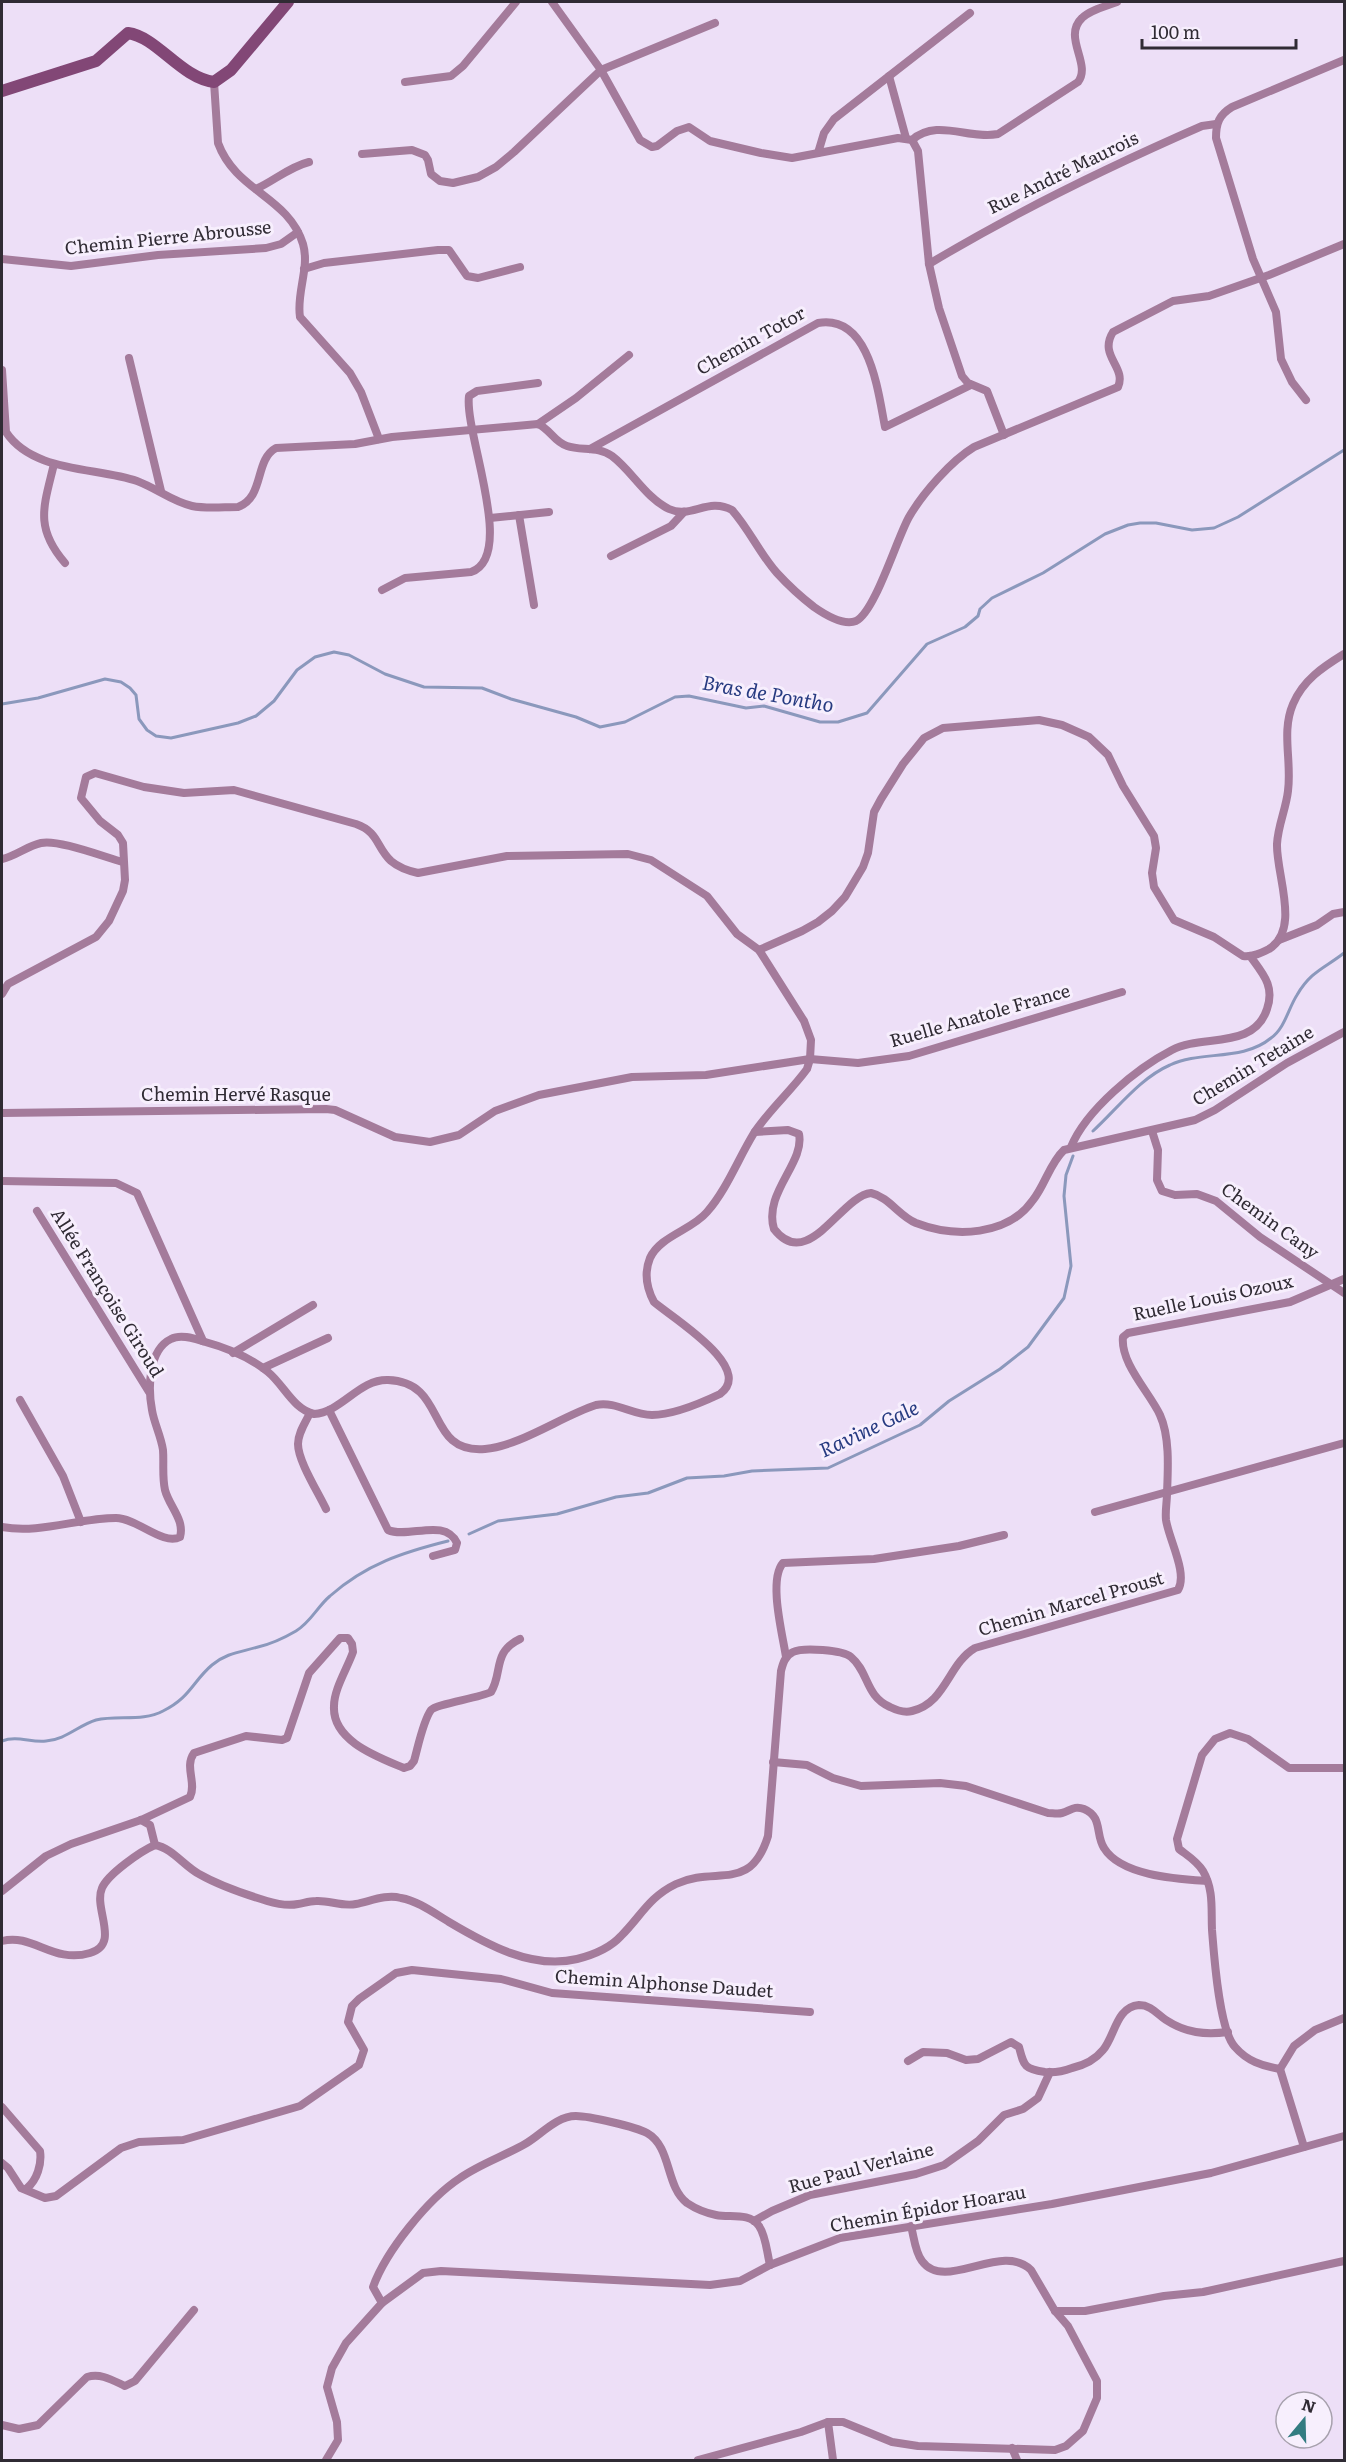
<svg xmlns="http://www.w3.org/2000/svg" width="1346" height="2462" viewBox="0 0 1346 2462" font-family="Literata,serif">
  <rect width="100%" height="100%" fill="#eddff7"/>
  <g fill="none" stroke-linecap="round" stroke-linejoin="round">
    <!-- stream -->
    <g stroke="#8b98bc" stroke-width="3">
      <polyline points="2,704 38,698 105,679 121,682 130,688 136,695 139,719 147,730 156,736 171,738 238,723 256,716 274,701 297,670 315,657 334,652 349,655 385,674 424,687 482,688 511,699 576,717 600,727 625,722 675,697 689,696 746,708 764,706 820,722 838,722 867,713 927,644 965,627 978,616 980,609 992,598 1043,573 1105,534 1128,525 1140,523 1156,523 1192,530 1214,528 1238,517 1344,450"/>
      <path d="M1093 1131C1117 1109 1140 1078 1170 1065 1201 1050 1242 1062 1271 1038 1285 1028 1288 1009 1297 995 1311 971 1325 968 1344 953"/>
      <polyline points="469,1534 498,1521 557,1514 616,1497 648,1493 687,1478 724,1476 752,1471 828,1468 920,1425 949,1401 1000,1369 1028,1347 1064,1298 1071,1266 1064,1196 1066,1175 1073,1156"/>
      <path d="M2 1741C17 1735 31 1743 46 1741 65 1740 79 1725 96 1720 118 1715 143 1722 163 1711 190 1698 193 1681 212 1665 226 1653 241 1652 258 1647 271 1644 284 1638 296 1631 311 1622 317 1607 330 1596 366 1564 404 1552 448 1541"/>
    </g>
    <!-- minor -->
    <g stroke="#a47b9b" stroke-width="8">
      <polyline points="552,2 601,70 640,140 652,147 657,146 677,131 689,127 710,141 761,153 792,158 898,138 912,140 918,151 929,264 939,308 962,376 968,383 987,391 1004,435"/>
      <polyline points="889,76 906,138"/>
      <path d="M214 82 218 143C236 192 288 196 303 244 310 268 296 293 300 317L350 373 361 392 379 439"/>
      <polyline points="405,82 451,76 463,66 516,2"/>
      <path d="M912 140C937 118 969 140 998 134L1078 82C1092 64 1062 37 1082 18 1090 10 1106 6 1117 2"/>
      <polyline points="818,153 824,133 834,119 970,13"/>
      <polyline points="362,154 412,150 425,155 428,160 431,174 440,181 453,183 478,177 496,167 514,152 601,70 715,23"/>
      <path d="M256 189C274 181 289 167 309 162"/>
      <polyline points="2,259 71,266 158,255 266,248 281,244 298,232"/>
      <path d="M929 264C1017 211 1108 167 1202 126L1216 124"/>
      <polyline points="304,269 324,263 438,250 449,250 467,276 478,278 520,267"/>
      <polyline points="129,358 161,491"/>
      <path d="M2 370 6 432C33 473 97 467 137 481 156 488 173 502 192 506 206 509 223 507 238 507 265 497 254 460 276 448L355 444 392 437 538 424C550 429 554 442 567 446 581 451 598 446 612 456 632 471 646 498 669 509 691 519 708 497 732 510 749 529 760 554 777 573 788 585 801 597 814 607 824 614 843 626 856 621 875 612 897 538 909 517 923 493 951 461 974 447L1118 387C1127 367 1098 356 1113 332L1173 301 1209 296 1269 275 1344 244"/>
      <path d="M1306 400 1292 382 1281 359 1276 312 1253 259 1216 138C1216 123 1219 115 1232 107L1344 60"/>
      <polyline points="538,424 576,398 629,355"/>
      <path d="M590 449 818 323C870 314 878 392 885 427L971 385"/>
      <path d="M54 464C44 506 34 527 65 563"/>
      <polyline points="519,515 534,605"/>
      <polyline points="490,518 549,512"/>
      <polyline points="611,556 671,526 684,512"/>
      <path d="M382 590 405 578 471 572C517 556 464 433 469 396L477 391 538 383"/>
      <path d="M2 859C16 856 27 846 41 843 58 839 104 857 123 862"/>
      <polyline points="1279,940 1317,925 1333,914 1344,912"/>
      <path d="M759 950 802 931 818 922 832 911 845 897 863 867 868 853 874 812 881 799 903 764 924 738 943 728 1039 720 1062 725 1089 737 1108 755 1123 786 1154 836 1156 848 1152 873 1154 887 1174 920 1214 937 1243 956C1253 957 1261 953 1269 949 1301 929 1276 875 1277 844 1278 825 1286 809 1288 791 1292 761 1281 732 1293 704 1303 680 1323 667 1344 654"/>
      <path d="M2 994 8 984 96 937 109 921 123 891 125 880 123 843 118 835 100 821 81 798 86 777 95 773 144 787 184 793 234 790 356 824C379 832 376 847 391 861 398 867 409 871 418 873L507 856 628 854 651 860 707 896 737 934 759 950 804 1021 811 1040 810 1059 807 1069C791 1091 770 1109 754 1133 738 1159 727 1189 707 1212 692 1230 660 1236 650 1258 644 1273 647 1289 654 1302 671 1317 756 1368 720 1394 701 1403 673 1415 652 1415 632 1415 616 1401 596 1405 562 1416 520 1446 485 1449 424 1454 449 1382 388 1380 359 1379 342 1412 314 1414 293 1409 284 1385 268 1372 250 1357 224 1347 202 1341 193 1338 180 1334 171 1339 148 1350 148 1389 152 1410 154 1423 161 1436 163 1450 164 1463 162 1477 165 1490 169 1506 185 1520 180 1537 163 1546 137 1518 116 1518 78 1518 40 1534 2 1527"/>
      <polyline points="2,1113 326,1109 335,1110 395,1137 430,1142 459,1135 495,1111 539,1095 632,1077 706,1075 810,1059 858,1063 909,1056 1122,992"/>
      <polyline points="1152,1131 1158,1150 1157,1180 1162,1191 1175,1195 1197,1194 1216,1201 1260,1237 1344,1293"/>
      <path d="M755 1132 788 1130 799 1134C805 1163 763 1193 774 1229 808 1273 841 1196 871 1193 889 1197 899 1216 916 1223 955 1238 1008 1236 1033 1200 1045 1185 1050 1163 1064 1150L1195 1120 1215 1110 1287 1063 1344 1032"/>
      <path d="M1071 1147C1086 1110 1137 1068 1172 1050 1202 1034 1254 1050 1267 1009 1275 986 1263 974 1250 956"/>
      <polyline points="2,1181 116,1183 137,1193 203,1341"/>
      <polyline points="37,1211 149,1392"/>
      <polyline points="233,1353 313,1305"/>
      <polyline points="263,1368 328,1338"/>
      <polyline points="20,1400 63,1476 81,1522"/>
      <path d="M329 1410 388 1530C408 1539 445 1517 457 1543L455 1550 433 1556"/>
      <path d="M310 1413C305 1423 298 1433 298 1444 298 1461 318 1492 326 1509"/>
      <polyline points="1095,1512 1344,1443"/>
      <path d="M786 1657C783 1636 768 1580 783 1563L874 1559 959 1546 1004 1535"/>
      <path d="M773 1762 807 1765 833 1778 861 1786 940 1783 966 1786 1048 1813C1052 1813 1058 1814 1062 1813 1070 1811 1074 1805 1084 1809 1103 1817 1095 1834 1104 1848 1121 1876 1178 1879 1207 1881"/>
      <polyline points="141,1820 150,1825 155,1845"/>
      <path d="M2 1891 46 1856 71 1844 141 1820 190 1797C197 1783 184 1767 194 1753L246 1736 282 1740 287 1738 309 1673 340 1638H348L352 1644 353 1652C347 1669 334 1689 334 1706 332 1741 378 1757 404 1768L410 1766 414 1761C418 1747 423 1721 431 1710 436 1704 479 1698 491 1692 503 1673 492 1652 520 1639"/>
      <path d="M2 1941C33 1933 53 1964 90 1953 121 1944 93 1909 102 1888 108 1874 141 1851 155 1845 172 1848 184 1866 199 1874 220 1886 244 1894 267 1901 277 1904 288 1906 298 1904 304 1903 309 1901 316 1901 329 1900 342 1907 356 1904 371 1901 386 1894 401 1898 418 1901 434 1913 449 1922 486 1944 532 1970 577 1959 593 1955 610 1948 621 1936 641 1916 649 1897 676 1884 716 1865 750 1894 768 1836L781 1671C783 1663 785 1656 793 1652 803 1647 843 1650 851 1657 869 1672 865 1696 890 1707 896 1710 904 1713 912 1711 946 1703 948 1664 975 1648L1178 1590C1188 1573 1169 1540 1166 1520 1165 1511 1167 1502 1167 1493 1168 1469 1170 1437 1160 1415 1150 1393 1120 1363 1123 1337L1128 1333 1290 1302 1344 1279"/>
      <path d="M908 2061 923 2052 947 2053 966 2060 978 2059 1011 2042 1019 2047C1024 2066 1024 2069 1045 2072 1054 2073 1064 2071 1072 2068 1085 2065 1095 2060 1103 2050 1115 2036 1116 2007 1139 2005 1151 2005 1157 2014 1166 2020 1186 2033 1205 2035 1228 2032"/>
      <path d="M1280 2069C1262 2066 1247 2061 1235 2047 1219 2030 1214 1955 1212 1930 1211 1909 1214 1890 1203 1871 1197 1861 1188 1856 1179 1849L1177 1839 1202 1755 1215 1739 1230 1733 1248 1739 1289 1768H1344"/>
      <polyline points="1280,2069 1294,2046 1315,2030 1344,2018"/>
      <polyline points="1280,2069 1304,2147"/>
      <path d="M2 2107 40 2151C42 2164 37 2180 27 2188"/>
      <polyline points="2,2163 8,2168 21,2188 45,2198 56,2196 121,2148 139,2142 183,2140 300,2106 359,2065 364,2050 348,2022 352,2006 359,1999 396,1973 412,1970 501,1979 552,1993 810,2012"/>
      <polyline points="754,2221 772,2211 810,2195 916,2174 944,2165 978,2141 1004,2115 1023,2109 1038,2098 1050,2072"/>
      <path d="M382 2303 373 2287C386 2251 428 2199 460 2178 480 2164 504 2156 525 2144 541 2135 556 2116 576 2116 589 2116 636 2127 647 2133 672 2147 665 2186 687 2203 696 2209 706 2213 716 2215 730 2218 749 2212 759 2226 766 2236 767 2253 770 2265"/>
      <polyline points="1055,2311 1085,2311 1164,2296 1203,2292 1344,2261"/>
      <polyline points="828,2422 833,2460"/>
      <path d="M2 2425 19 2429 38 2425 87 2377C101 2373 112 2380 125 2386L135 2381 194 2310"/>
      <polyline points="1012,2448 1017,2460"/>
      <polyline points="326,2460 338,2440 337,2422 327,2387 332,2368 346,2343 382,2303 423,2273 441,2271 710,2285 740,2281 770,2265 840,2238 1052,2204 1211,2173 1344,2136"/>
      <path d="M698 2460 801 2432 828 2422H843L892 2442 918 2446 1055 2450 1066 2446 1083 2431 1097 2398V2381L1068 2326 1055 2311 1031 2270C1002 2241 945 2293 922 2261 915 2252 914 2237 911 2226"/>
    </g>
    <!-- secondary -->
    <path stroke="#824776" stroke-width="12" d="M2 91 96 61 128 33C157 37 181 78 214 82L231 70 288 2"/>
  </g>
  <g text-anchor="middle" stroke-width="6" stroke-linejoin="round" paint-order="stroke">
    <!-- street labels -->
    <g font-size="18" fill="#302b34" stroke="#f7effd">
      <text transform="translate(1063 173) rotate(-26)" y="6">Rue André Maurois</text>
      <text transform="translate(168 238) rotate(-6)" y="6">Chemin Pierre Abrousse</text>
      <text transform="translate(751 341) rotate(-29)" y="6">Chemin Totor</text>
      <text transform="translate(980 1016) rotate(-16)" y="6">Ruelle Anatole France</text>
      <text transform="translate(1253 1066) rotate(-31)" y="6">Chemin Tetaine</text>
      <text x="236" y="1101">Chemin Hervé Rasque</text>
      <text transform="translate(1270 1221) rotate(36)" y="6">Chemin Cany</text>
      <text transform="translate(107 1293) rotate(58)" y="6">Allée Françoise Giroud</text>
      <text transform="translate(1213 1298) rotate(-12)" y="6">Ruelle Louis Ozoux</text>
      <text transform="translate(1071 1604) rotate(-16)" y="6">Chemin Marcel Proust</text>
      <text transform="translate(664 1984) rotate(4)" y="6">Chemin Alphonse Daudet</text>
      <text transform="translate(861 2168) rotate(-15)" y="6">Rue Paul Verlaine</text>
      <text transform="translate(928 2209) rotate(-10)" y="6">Chemin Épidor Hoarau</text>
    </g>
    <!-- water labels -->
    <g font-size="20" font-style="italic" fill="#273b81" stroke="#f7effd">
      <text transform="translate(768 694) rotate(10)" y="7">Bras de Pontho</text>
      <text transform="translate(869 1429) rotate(-25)" y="7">Ravine Gale</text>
    </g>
  </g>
  <!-- border -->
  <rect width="1346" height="2462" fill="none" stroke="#302b34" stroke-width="6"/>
  <!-- north arrow -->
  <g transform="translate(1304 2420) rotate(19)"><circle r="28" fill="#f7effd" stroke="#a7a1ad" stroke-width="1.5"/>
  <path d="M0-4.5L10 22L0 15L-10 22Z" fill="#337c81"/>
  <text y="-9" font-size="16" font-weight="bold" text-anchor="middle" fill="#302b34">N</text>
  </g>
  <!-- scale -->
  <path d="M1142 39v9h154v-9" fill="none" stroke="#302b34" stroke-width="3"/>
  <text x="1151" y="39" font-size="18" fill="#302b34" stroke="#f7effd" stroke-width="4.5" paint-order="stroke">100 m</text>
</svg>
